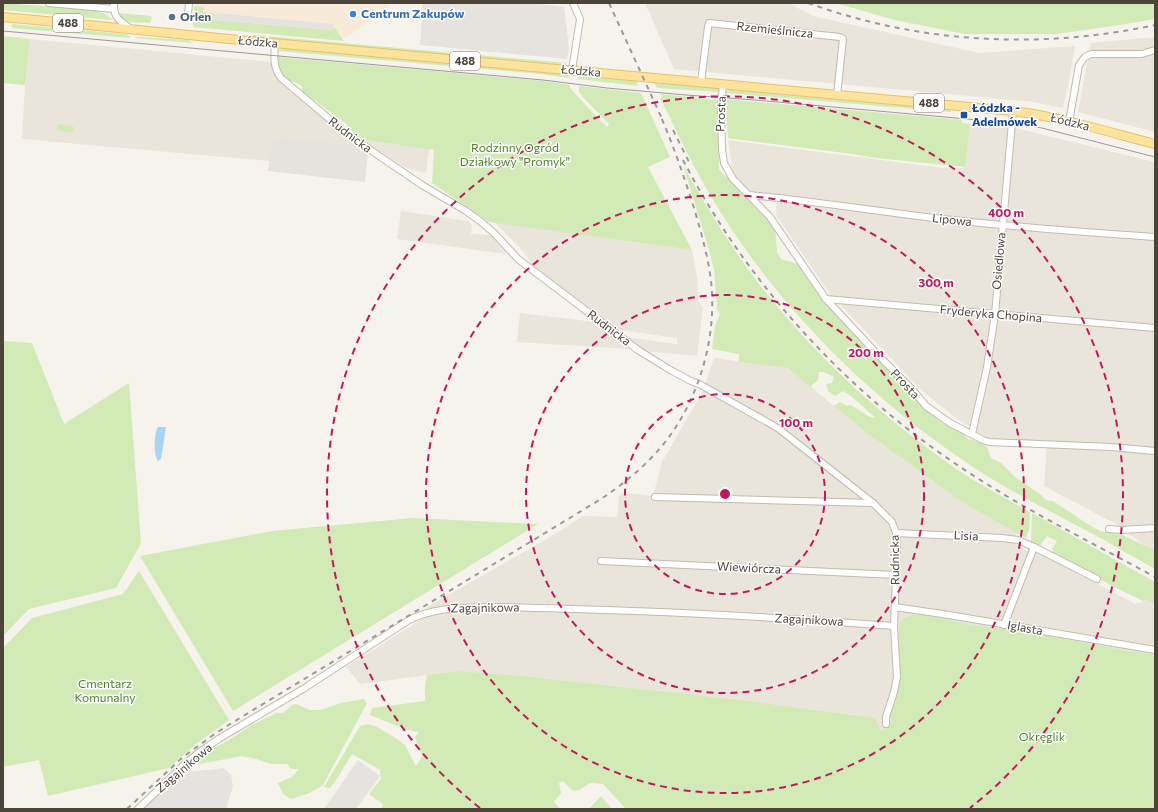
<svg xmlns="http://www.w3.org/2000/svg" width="1158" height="812" viewBox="0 0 1158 812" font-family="Commissioner,sans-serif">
  <rect width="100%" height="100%" fill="#f6f3ec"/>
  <!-- residential -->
  <g fill="#eae5da">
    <polygon points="645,3 788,3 813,16 979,53 1075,46 1070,76 1063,108 1033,102 674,69"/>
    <polygon points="1155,37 1155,132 1078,112 1091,43"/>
    <polygon points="30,39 271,62 279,81 351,140 353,145 273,137 270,161 22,139 25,85"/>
    <polygon points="970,124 1015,128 1155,162 1155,550 1143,544 1114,523 1044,486 1047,442 1004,439 987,438 956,418 921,390 830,294 776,215 777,197 752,194 733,173 728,140 943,168 964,168"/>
    <polygon points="359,139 429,149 426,173 406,168"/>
    <polygon points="401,211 468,221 472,225 471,234 491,235 506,254 397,239"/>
    <polygon points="494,222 692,250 697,277 699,302 703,308 697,356 644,351 626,337 677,344 677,338 620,330 613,326 532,265 523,251"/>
    <polygon points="520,313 595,322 629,349 517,342"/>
    <polygon points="714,358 788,368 868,434 944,489 965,504 1018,533 1011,541 1029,552 1039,552 1135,604 1147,600 1155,604 1155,655 1125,650 1015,630 972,625 920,614 908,616 902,619 899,679 890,713 891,726 881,731 875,718 742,700 523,676 460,671 360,684 346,667 427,616 427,607 552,536 583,516 617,517 619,496 623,493 653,496 662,462 703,391"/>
  </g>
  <!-- commercial -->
  <polygon fill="#f7ead8" points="195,3 389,3 387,8 346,38 193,24"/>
  <!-- industrial -->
  <g fill="#e6e2dd">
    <polygon points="423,3 531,3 564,7 569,48 567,59 420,45"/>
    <polygon points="273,137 356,145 368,152 365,182 268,171"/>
  </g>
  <!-- green -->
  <g fill="#d2eab5">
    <polygon points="3,3 95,10 103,13 113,20 3,10"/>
    <polygon points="835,3 1155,3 1155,19 1126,24 1057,34 965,34 895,20"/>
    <polygon points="194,6 204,7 203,12 214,13 213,20 333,30 334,27 344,41 193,27"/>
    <path d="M118 13 151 16 152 18 150 23C139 22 124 25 118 13Z"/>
    <polygon points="12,24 124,34 128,35 130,38 12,28"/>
    <polygon points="253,35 567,63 564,65 253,37"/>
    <polygon points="3,36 30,39 25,85 3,83"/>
    <polygon points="136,37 139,37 189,40 192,43 135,38"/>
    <polygon points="282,48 564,74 568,75 569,78 541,74 278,51"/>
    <path d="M277 57 543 81 570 85V88L593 113 607 127 609 124 580 94 579 92V86L641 93 670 157 648 167 692 250 489 222 432 183 434 150 359 139 345 123 302 91V86L292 81 290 83C279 75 278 71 277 57Z"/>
    <polygon points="579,76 636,81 638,86 578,79"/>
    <polygon points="655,83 715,88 718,89 719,92 657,88"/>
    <polygon points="731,90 951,110 951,112 726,93 727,91"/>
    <path d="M660 94 718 100 719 170 758 206 775 227 777 252 781 259 801 265 821 297 916 397 921 405 941 422 963 434 968 439 977 441 987 447 991 458 1001 463 1015 477 1040 494 1046 500 1053 501 1086 523 1100 531 1122 535 1155 550V569C1133 557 1112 544 1091 533 1044 508 997 485 954 454 853 383 766 293 705 186 688 157 675 127 660 98L662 97Z"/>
    <polygon points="725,99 962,120 962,123 970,124 965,167 877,158 852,154 728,138"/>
    <polygon points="58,124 74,127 73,133 57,130"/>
    <path d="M683 165C706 207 731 247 759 284 817 359 889 424 967 476 988 489 1009 500 1030 512L1029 530 1026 538 965 504 868 434 834 406 840 402 847 406 851 405 870 417 876 418 851 396 843 391 835 396 828 391 826 384 832 383 834 377 824 372H819L818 380 810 387 788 368 739 362V354L712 349 715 326 720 314 716 308 717 307 714 269 707 243Z"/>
    <polygon points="3,341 32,343 64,424 129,383 141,543 116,588 29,609 3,636"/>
    <path d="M1032 513 1155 582V604L1147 600 1143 601C1132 595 1093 578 1087 570L1057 554 1055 555 1053 554 1052 549 1057 541 1047 536 1040 546 1031 543Z"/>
    <polygon points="413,518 538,524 233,711 140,556 272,531"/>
    <polygon points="139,571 229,720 196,744 169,768 48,796 39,760 3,767 3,648 32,618 123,594"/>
    <path d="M920 614 972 625 1015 630 1125 650 1155 655V809H626L603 784 590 783 579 790 574 791 571 789 563 781 559 783 561 793 554 802 560 809H381L383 804 369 794 381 779 380 770 352 754 336 780 330 788 324 787 360 726 368 724 377 727 397 739 405 745 416 766 422 757 415 737 419 732 407 730 370 715 372 708 425 701V685L427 675 460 671 523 676 742 700 875 718 881 731 891 725 890 713 899 679V623C903 616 912 615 920 614Z"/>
    <polygon points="364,699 367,703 323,785 310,793 291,799 283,794 278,783 292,777 299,769 291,769 287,764 271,764 256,759 242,756 199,764 195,763 195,761 212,749 229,740 252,725 276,713 283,713 292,705 296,704 310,710 320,710 341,703"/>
    <polygon points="601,796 612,809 589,809"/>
  </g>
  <!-- parking -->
  <g fill="#e5e3e0">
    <polygon points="214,13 334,24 333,30 213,20"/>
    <polygon points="358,760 380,776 356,809 324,809"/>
    <polygon points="224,768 231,775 233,786 226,809 143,809 170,782 188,772"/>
  </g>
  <!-- water -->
  <path fill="#a9d4f2" d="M158 427H166L161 459 158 461C153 455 154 433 158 427Z"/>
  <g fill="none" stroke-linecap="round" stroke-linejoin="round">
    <defs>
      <g id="minor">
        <polyline points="49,3 114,9"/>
        <path d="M114 3C113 18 120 21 131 29"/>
        <polyline points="188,14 189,3"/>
        <path d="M275 44C274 57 273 67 281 78L346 133 360 143 422 185 466 211 480 221 494 233 518 259 638 350 672 371 691 381 701 385 769 423 779 429 873 503 892 522 896 533 897 552 894 626 897 677 894 692 886 717V724"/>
        <polyline points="572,70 580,19 573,3"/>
        <polyline points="701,82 708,27 709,23 840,37 843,39 837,95"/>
        <polyline points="723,84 721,109 722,150 724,163 733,179 770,217 826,299 879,356 912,389 926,406 950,423 983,440 989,442 1111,447 1155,451"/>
        <polyline points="1069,122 1079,65 1085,57 1091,54 1142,54 1155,50"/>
        <path d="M749 195C808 200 867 210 926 217 1002 226 1078 232 1155 237"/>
        <polyline points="826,299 1155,328"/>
        <polyline points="972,434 987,367 995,314 1013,111"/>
        <polyline points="655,497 873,503"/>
        <polyline points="1109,529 1121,530 1155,528"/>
        <polyline points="896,533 1002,538 1018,540 1034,547 1097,579"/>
        <polyline points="601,561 896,575"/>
        <polyline points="895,607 949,615 1155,650"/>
        <polyline points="1004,625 1034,547"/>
        <path d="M138 809 187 762 201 751 220 738 303 689 409 620C433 608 457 608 483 607 513 607 543 608 574 609 681 612 788 618 894 626"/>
      </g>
      <path id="major" d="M3 17 78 24 229 39 1013 111C1061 117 1108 132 1155 144"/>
    </defs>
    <!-- minor casing -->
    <use href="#minor" stroke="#c2bbae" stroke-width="8"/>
    <!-- major casing -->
    <use href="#major" stroke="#e6c16a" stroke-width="10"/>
    <!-- minor -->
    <use href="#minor" stroke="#fff" stroke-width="6"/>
    <!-- major -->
    <use href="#major" stroke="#ffe39c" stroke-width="8"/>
    <!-- tram -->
    <polyline stroke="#9a9a9a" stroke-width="1" points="3,31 543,80 607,88 686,95 755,100 1012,123 1042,128 1155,157"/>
    <!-- rail -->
    <g stroke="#9a9a9a" stroke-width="2" stroke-dasharray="5 5" stroke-linecap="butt">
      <polyline points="609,3 663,121"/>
      <path d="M808 3C919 43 1039 50 1155 25"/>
      <polyline points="673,130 690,164"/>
      <path d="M683 160C746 281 841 386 953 462 1017 506 1087 540 1155 577"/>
      <path d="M127 809 183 757 216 733 235 721 601 499C619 487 637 473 652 457 695 413 718 343 711 281 708 256 701 232 694 208 684 177 674 147 661 117"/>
    </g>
  </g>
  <!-- distance rings -->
  <g fill="none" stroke="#c2185b" stroke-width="2" stroke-dasharray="7 5">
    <circle cx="725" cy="494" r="100"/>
    <circle cx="725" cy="494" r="199"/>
    <circle cx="725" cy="494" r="299"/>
    <path d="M480 808A398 398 0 1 1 970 808"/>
  </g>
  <!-- markers -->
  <circle fill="#3f7fe0" stroke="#fff" stroke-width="1.5" cx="353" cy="14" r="4"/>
  <circle fill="#5c6f8a" stroke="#fff" stroke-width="1.5" cx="172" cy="17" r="4"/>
  <rect fill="#1a4fb4" stroke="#fff" stroke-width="1.5" x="960" y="111" width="8" height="8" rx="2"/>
  <g text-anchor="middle" stroke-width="3" stroke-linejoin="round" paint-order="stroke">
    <!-- shield labels -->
    <g fill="#fff" stroke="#817c74" stroke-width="1">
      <rect x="53" y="14" width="30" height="18" rx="3"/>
      <rect x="450" y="52" width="30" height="18" rx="3"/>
      <rect x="914" y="94" width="30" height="18" rx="3"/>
    </g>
    <g font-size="11" font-weight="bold" fill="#4b4439">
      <text x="68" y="27">488</text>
      <text x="465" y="65">488</text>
      <text x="929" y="107">488</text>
    </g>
    <!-- shop labels -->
    <g font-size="12" font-weight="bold" fill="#366cbe" stroke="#fff" text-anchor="start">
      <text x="361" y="18">Centrum Zakupów</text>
    </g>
    <!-- service labels -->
    <g font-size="12" font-weight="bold" fill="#4e5e75" stroke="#fff" text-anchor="start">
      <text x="180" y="21">Orlen</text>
    </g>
    <!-- street labels -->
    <g font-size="12" fill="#4b4439" stroke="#fff">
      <text transform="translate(775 30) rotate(6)" y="4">Rzemieślnicza</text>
      <text transform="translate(258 42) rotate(5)" y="4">Łódzka</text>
      <text transform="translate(581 71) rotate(5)" y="4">Łódzka</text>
      <text transform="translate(721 114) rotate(-88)" y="4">Prosta</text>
      <text transform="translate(1070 122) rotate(14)" y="4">Łódzka</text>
      <text transform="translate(350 135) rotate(37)" y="4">Rudnicka</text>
      <text transform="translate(952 220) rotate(6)" y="4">Lipowa</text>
      <text transform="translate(999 261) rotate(-85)" y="4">Osiedlowa</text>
      <text transform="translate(991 314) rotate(5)" y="4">Fryderyka Chopina</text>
      <text transform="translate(609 328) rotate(37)" y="4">Rudnicka</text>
      <text transform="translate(905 384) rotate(47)" y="4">Prosta</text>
      <text transform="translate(966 536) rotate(3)" y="4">Lisia</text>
      <text transform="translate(895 560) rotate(-91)" y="4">Rudnicka</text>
      <text transform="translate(749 568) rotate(3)" y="4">Wiewiórcza</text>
      <text transform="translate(485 608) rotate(-1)" y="4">Zagajnikowa</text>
      <text transform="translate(809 620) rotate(3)" y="4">Zagajnikowa</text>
      <text transform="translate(1025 628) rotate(10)" y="4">Iglasta</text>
      <text transform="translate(184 768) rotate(-40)" y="4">Zagajnikowa</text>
    </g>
    <!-- transit labels -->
    <g font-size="12" font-weight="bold" fill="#164399" stroke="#fff" text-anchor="start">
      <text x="972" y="112">Łódzka -<tspan x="972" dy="14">Adelmówek</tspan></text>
    </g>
    <!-- park labels -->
    <g font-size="12" fill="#4a7f2a" stroke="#fff">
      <text x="515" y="152">Rodzinny Ogród<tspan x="515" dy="14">Działkowy "Promyk"</tspan></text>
      <text x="105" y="688">Cmentarz<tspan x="105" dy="14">Komunalny</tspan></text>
      <text x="1042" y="741">Okręglik</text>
    </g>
  </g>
  <circle cx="725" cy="494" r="6" fill="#c2185b" stroke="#fff" stroke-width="2"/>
  <g font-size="12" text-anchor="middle" font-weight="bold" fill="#c2185b" stroke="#fff" stroke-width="3" stroke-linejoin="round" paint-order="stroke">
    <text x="1006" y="217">400 m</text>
    <text x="936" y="287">300 m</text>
    <text x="866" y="357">200 m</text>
    <text x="796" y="427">100 m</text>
  </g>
  <!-- border -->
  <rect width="1158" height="812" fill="none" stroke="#4b4439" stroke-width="8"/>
</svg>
